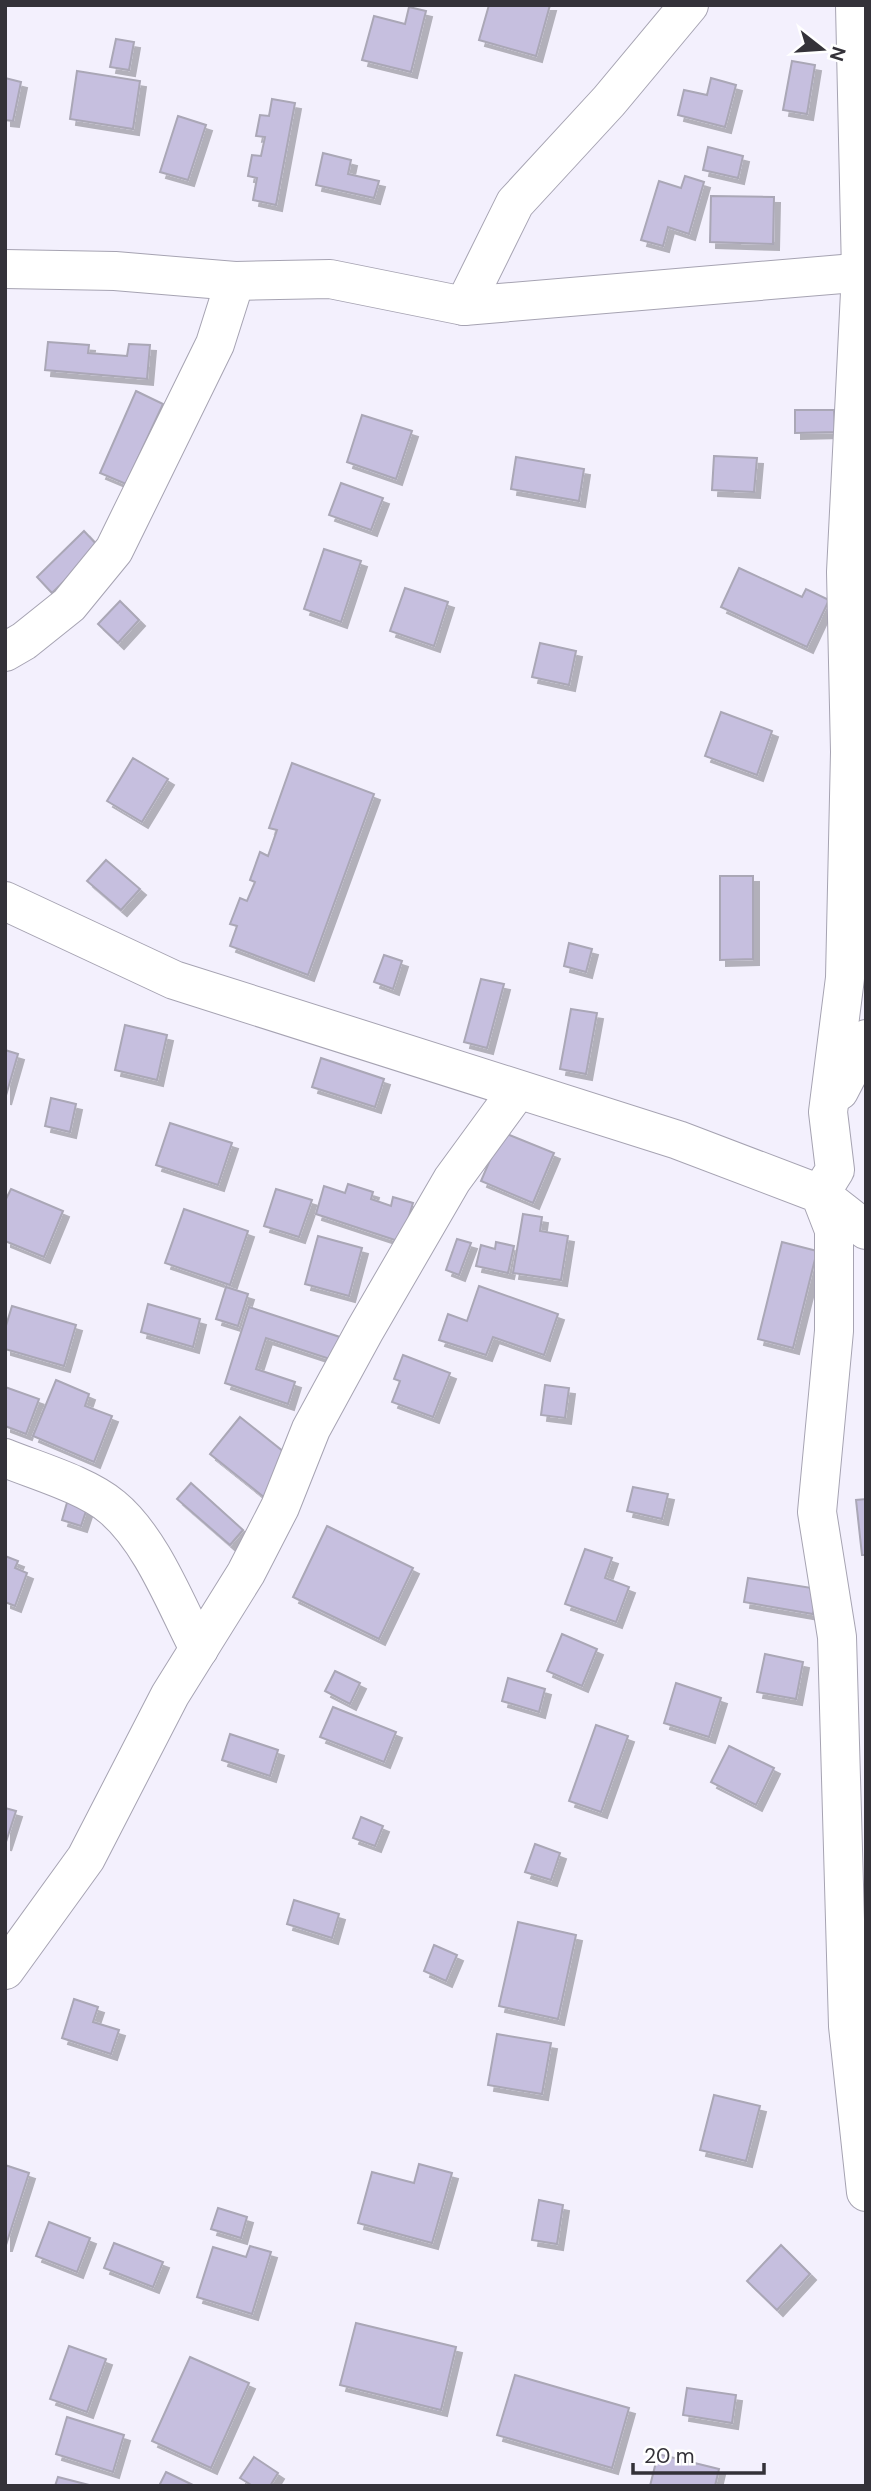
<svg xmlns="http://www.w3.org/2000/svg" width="871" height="2491" viewBox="0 0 871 2491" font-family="'DM Sans',sans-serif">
  <defs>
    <filter id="shadow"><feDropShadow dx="6" dy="6" stdDeviation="0" flood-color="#0004"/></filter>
  </defs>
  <rect width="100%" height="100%" fill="#f3f0fd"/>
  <!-- building -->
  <g fill="#c6bfdf" stroke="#aaa7b6" stroke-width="2" filter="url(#shadow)">
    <polygon points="489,5 550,5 536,56 479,40"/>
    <polygon points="409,7 426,11 411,72 362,60 374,16 405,24"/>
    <polygon points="116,39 134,42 129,70 110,67"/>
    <polygon points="792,61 815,65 807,114 783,110"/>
    <polygon points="77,71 140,81 133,129 70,119"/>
    <polygon points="5,78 21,82 13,121 5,120"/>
    <polygon points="711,78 736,85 725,127 678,115 684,90 707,95"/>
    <polygon points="272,99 295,103 276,205 253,200 257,178 248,176 252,155 261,156 265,137 256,136 260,115 269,116"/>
    <polygon points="178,116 206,125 188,180 160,172"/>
    <polygon points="708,147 743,156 738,178 703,170"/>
    <polygon points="323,153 351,160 348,174 379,181 374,198 316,185"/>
    <polygon points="685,176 704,182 689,234 668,227 663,246 641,240 659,181 681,188"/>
    <polygon points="711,196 774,197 773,244 710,242"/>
    <polygon points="48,342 89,345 88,353 127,356 129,344 150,345 147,379 45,370"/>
    <polygon points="136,391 163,404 126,484 100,473"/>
    <polygon points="795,410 834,410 835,432 795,433"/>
    <polygon points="362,415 412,431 396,479 347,462"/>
    <polygon points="714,456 757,458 754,492 712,490"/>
    <polygon points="516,457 584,469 579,501 511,489"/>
    <polygon points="341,483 383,498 371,530 329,515"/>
    <polygon points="84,531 99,547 52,593 37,577"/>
    <polygon points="324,549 361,561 341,622 304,609"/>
    <polygon points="739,568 802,597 806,589 829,600 807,647 721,607"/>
    <polygon points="405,588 448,602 434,646 390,631"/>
    <polygon points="120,601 139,620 118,643 98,624"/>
    <polygon points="540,643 576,651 569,685 532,677"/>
    <polygon points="721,712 772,731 757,775 705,756"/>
    <polygon points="133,758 168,779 142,822 107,801"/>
    <polygon points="292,763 374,794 308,975 230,946 237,926 230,924 240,898 247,901 255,882 250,880 260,852 268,856 277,830 269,828"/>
    <polygon points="106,860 140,889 121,910 87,881"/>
    <polygon points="720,876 753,876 753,959 720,960"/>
    <polygon points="569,943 592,949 586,972 564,966"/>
    <polygon points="384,955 402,961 393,989 374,982"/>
    <polygon points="481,979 504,984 487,1048 464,1042"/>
    <polygon points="571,1009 597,1013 586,1074 560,1069"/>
    <polygon points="125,1025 167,1035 157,1080 115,1070"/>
    <polygon points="5,1050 18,1054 5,1099"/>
    <polygon points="321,1058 384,1079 375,1107 312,1087"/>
    <polygon points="51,1098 76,1104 70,1132 45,1126"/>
    <polygon points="170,1123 232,1143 218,1185 156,1165"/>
    <polygon points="502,1132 554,1153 533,1203 481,1181"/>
    <polygon points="348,1184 373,1192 371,1199 391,1206 393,1197 413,1203 401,1242 316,1214 324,1186 345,1193"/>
    <polygon points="11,1189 63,1211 44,1257 5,1241 5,1201"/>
    <polygon points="276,1189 312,1200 299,1237 264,1226"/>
    <polygon points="184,1209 248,1231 230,1285 165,1263"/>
    <polygon points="523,1214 542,1217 540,1231 568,1236 561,1280 513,1273"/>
    <polygon points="318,1236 362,1248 349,1296 305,1284"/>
    <polygon points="457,1239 471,1243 459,1275 446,1270"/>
    <polygon points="496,1242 514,1246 508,1273 476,1266 481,1245 495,1249"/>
    <polygon points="782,1242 817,1251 793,1348 758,1339"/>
    <polygon points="479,1286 558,1314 544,1355 493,1337 486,1355 439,1340 448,1314 467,1321"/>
    <polygon points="226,1287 248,1294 238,1326 216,1319"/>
    <polygon points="148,1304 200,1319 193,1347 141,1332"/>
    <polygon points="12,1306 76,1325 64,1366 5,1349 5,1329"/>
    <polygon points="249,1307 349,1340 342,1363 266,1338 256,1369 295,1382 288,1404 225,1383"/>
    <polygon points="403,1355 450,1373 433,1417 392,1402 400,1381 394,1379"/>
    <polygon points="56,1380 89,1394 85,1406 112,1416 94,1462 33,1436"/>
    <polygon points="545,1385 569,1388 565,1418 541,1415"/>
    <polygon points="5,1387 39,1399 26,1434 5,1426"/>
    <polygon points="240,1417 294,1460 265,1498 210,1454"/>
    <polygon points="191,1483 243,1530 230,1545 177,1499"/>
    <polygon points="633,1487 668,1494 662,1519 627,1511"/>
    <polygon points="68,1499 88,1505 81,1526 62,1520"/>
    <polygon points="866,1499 866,1555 862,1555 856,1500"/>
    <polygon points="327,1526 413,1568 379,1639 293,1597"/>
    <polygon points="585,1549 612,1558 605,1578 629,1587 616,1622 565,1604"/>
    <polygon points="5,1556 18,1561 15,1568 27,1573 15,1606 5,1602"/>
    <polygon points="748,1578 818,1589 813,1614 744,1602"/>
    <polygon points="562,1634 597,1649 582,1686 547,1671"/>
    <polygon points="765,1654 803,1662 796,1699 757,1692"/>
    <polygon points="335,1671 360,1683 350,1704 325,1691"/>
    <polygon points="508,1678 545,1689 539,1712 502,1701"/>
    <polygon points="676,1683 721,1698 709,1737 664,1723"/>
    <polygon points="333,1707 396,1732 384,1762 320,1737"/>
    <polygon points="596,1725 628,1736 601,1812 569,1801"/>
    <polygon points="230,1734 278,1750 270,1776 222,1760"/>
    <polygon points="729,1746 774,1768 756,1805 711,1782"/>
    <polygon points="5,1808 16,1811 5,1845"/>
    <polygon points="361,1817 383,1826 375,1846 353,1838"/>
    <polygon points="535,1844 560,1853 551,1880 525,1872"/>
    <polygon points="294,1900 339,1914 332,1938 287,1924"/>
    <polygon points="518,1922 576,1935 558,2019 499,2006"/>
    <polygon points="434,1945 457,1955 446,1981 424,1971"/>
    <polygon points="74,1999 98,2007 93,2022 119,2030 111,2054 62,2038"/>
    <polygon points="497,2034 551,2043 542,2094 488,2085"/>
    <polygon points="714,2095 760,2106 746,2161 700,2150"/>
    <polygon points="419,2164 452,2173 432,2243 358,2223 372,2172 414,2183"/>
    <polygon points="5,2165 29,2173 6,2245 5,2245"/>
    <polygon points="539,2200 563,2205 557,2244 532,2240"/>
    <polygon points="218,2208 247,2217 241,2238 211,2229"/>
    <polygon points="49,2222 90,2238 77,2272 36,2256"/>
    <polygon points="114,2243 163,2262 153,2287 104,2268"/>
    <polygon points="781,2245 810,2274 777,2310 747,2281"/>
    <polygon points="250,2246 271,2252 252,2314 197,2297 213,2247 246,2257"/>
    <polygon points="356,2323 456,2347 441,2410 340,2385"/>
    <polygon points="69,2346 106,2359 87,2412 50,2399"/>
    <polygon points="190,2357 249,2383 211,2468 152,2441"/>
    <polygon points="515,2375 629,2408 612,2468 497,2435"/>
    <polygon points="687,2388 736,2395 732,2423 683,2415"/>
    <polygon points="67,2417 124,2435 113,2472 56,2454"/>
    <polygon points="658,2454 719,2469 715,2486 650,2486"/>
    <polygon points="254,2457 278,2473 270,2486 253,2486 240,2478"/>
    <polygon points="166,2472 195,2486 159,2486"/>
    <polygon points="58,2477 93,2486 55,2486"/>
  </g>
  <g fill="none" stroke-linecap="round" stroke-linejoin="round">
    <defs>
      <g id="minor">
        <polyline points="855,5 861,272 846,572 850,752 845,978 828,1112 835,1170 820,1194 866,1230"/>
        <polyline points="5,269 115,271 235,281 330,279 464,306 866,272"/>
        <polyline points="464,306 515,203 609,101 689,5"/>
        <polyline points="5,652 24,641 69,605 114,550 215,344 235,281"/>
        <polyline points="5,901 174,980 678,1140 820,1194 834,1230 834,1331 817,1512 837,1637 848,2026 866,2192"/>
        <polyline points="839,1091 866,1039"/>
        <path d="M5 1458C37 1471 86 1485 112 1507 151 1539 176 1605 199 1649"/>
        <polyline points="5,1970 86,1858 170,1695 246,1573 280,1507 311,1429 365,1330 452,1180 517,1091"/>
      </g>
    </defs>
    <!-- minor casing -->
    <use href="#minor" stroke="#a6a3b2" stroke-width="40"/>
    <!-- minor -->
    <use href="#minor" stroke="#fff" stroke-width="38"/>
  </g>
  <!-- border -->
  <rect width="871" height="2491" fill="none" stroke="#343239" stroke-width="14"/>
  <!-- north arrow -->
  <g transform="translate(822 49) rotate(107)" stroke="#ffffff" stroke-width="5" paint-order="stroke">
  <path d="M0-5L12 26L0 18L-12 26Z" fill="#343239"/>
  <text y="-10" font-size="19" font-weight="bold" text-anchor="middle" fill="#343239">N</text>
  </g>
  <!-- scale -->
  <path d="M633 2463v10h131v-10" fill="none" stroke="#343239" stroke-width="3.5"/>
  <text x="644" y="2463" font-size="21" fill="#343239" stroke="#ffffff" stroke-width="5" paint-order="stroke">20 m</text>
</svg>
